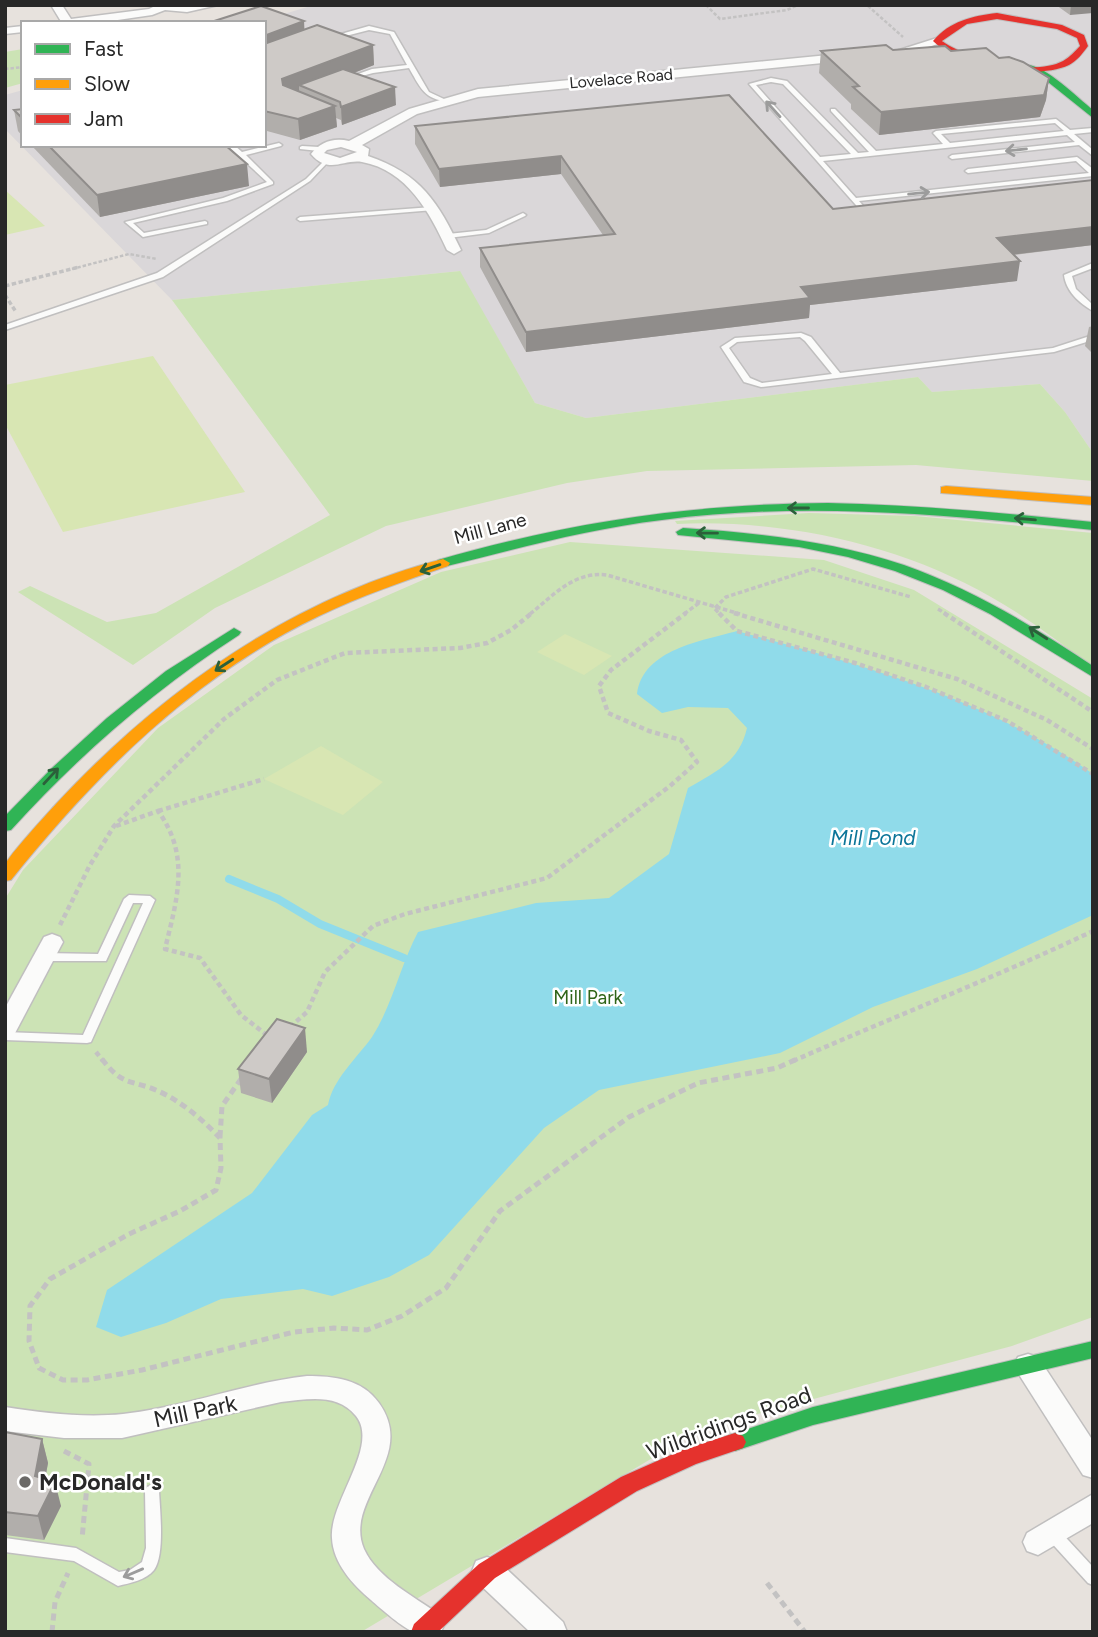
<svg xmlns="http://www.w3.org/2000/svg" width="1098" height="1637" viewBox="0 0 1098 1637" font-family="Figtree,sans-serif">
  <rect width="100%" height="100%" fill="#e7e2dd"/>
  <!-- industrial -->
  <polygon fill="#dad7d9" points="314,5 1093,5 1093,453 1065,412 1040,384 932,392 918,377 586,418 535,403 459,271 172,300 5,129 5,95 23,90 23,145 264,145 264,23 254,23"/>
  <!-- green -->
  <g fill="#cce3b5">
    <polygon points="23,49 23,83 5,88 5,52"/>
    <polygon points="460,271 535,403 586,418 918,377 932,392 1040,384 1065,412 1093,453 1093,481 916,465 647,471 567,483 386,526 215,608 133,665 18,592 30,586 107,622 156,613 330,515 172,300"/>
    <path d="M809 513 915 516 1093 533V667C1060 643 1027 617 991 597 899 544 783 519 677 524L675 521Z"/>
    <polygon points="570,542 824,560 914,590 1093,699 1093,1317 1012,1346 701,1429 361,1632 5,1632 5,899 23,870 158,728 274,645 441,572"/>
  </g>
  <!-- pitch -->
  <g fill="#d8e6b3">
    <polygon points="5,190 45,226 5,235"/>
    <polygon points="153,356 245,492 63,532 5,424 5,385"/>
    <polygon points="565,634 612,656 584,675 537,652"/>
    <polygon points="321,746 383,782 343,815 264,779"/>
  </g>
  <!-- water -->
  <path fill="#90dbea" d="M737 631C862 665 987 698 1093 774V915L977 969 873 1007 780 1053 599 1090 544 1128 429 1255 389 1277 332 1296 303 1289 221 1299 166 1323 121 1337 96 1327 107 1290 252 1193 312 1115 328 1105C333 1079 357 1058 372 1037 393 1004 400 966 418 932L536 903 609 898 669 854 688 788C717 771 739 762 747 728L728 708 688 707 662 713 637 694C643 649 702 641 737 631Z"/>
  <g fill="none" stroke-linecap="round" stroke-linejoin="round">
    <!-- stream -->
    <polyline stroke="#90dbea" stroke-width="8" points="229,879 278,899 320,924 404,958"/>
    <defs>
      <g id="lane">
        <path d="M369 26 394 32 429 92 444 99V101C423 98 419 85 409 68L373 73 347 80V78L372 69 407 65 390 34 369 30 330 40 327 38Z"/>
        <path d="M771 78 787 81 858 153 869 152 831 111V109H835L876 151 943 144 933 133 936 131 1056 119 1070 130 1093 128V132L1074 134 1093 150V156L1079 145 952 159 949 157 952 155 1075 142 1067 135 823 161 856 198 1089 173 1076 161 968 173 965 171 968 169 1077 157 1093 169V176L859 201 867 210 870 209 873 211 863 213 749 84ZM771 82 783 84 851 154 820 157 756 85ZM1055 123 1064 131 950 143 941 134Z"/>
        <polygon points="279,143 282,145 281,146 246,155 273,182 273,184 227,201 133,223 144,233 205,221 207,222 207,224 143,237 125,222 223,198 267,182 227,145 234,145 242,152"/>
        <polygon points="302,146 319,147 322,149 319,151 300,149 300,147"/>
        <polygon points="327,158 329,159 329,161 310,181 163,277 5,330 5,325 157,273 306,179"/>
        <polygon points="432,207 434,208 434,210 300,221 297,219 300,217"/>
        <polygon points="523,213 526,215 525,216 489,233 448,238 445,236 448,234 486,230"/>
        <path d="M1093 263V268L1072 276 1076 289 1093 305V311C1079 303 1066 291 1064 275Z"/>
        <path d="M801 333 811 337 840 373 1053 348 1093 335V340L1054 352 761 387 744 382 721 347 735 338ZM800 337 805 341 832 374 762 383 750 378 729 348 737 342Z"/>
        <polygon points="129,895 150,896 155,900 91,1042 87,1043 5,1040 5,1032 83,1035 143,903 133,903 106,961 44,961 40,960 38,957 40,954 44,953 98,954 124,899"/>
        <path d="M152 1485 157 1487 159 1491C160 1510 165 1555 154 1570 146 1580 130 1583 118 1586L74 1561 5 1552V1538L76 1548 119 1572 130 1570 142 1562 146 1548 145 1491 147 1487Z"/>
        <polygon points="1052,1526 1057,1528 1093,1567 1093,1585 1088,1583 1047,1538 1045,1533 1047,1528"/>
      </g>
      <g id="street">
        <polygon points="51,5 62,5 71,19 149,9 157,5 218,5 187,12 165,10 152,15 97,23 62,23"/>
        <polygon points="23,26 23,32 5,34 5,28"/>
        <polygon points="937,38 943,41 941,43 899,56 893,52"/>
        <path d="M849 53 853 54V60L478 97 417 114 362 145 369 149 368 156C421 174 438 202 461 250L454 254 447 250C430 213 407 170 362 162 343 159 329 175 311 154 320 142 334 137 349 141L409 109 478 89ZM341 147 357 152 340 158 324 153 327 150Z"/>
        <polygon points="52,934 60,937 63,942 13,1037 5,1039 5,1008 44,937"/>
        <polygon points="1028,1354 1038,1357 1093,1441 1093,1478 1083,1475 1018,1373 1014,1365 1018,1357"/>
        <path d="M307 1376C334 1376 362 1379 379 1403 418 1457 343 1500 364 1549 377 1578 415 1597 440 1615L444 1625 441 1632C433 1632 422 1634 414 1632 404 1629 380 1608 371 1600 353 1585 333 1563 332 1538 329 1502 380 1446 356 1416 338 1393 308 1399 281 1402L122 1438H64L5 1431V1407C44 1413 84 1418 123 1414 186 1407 245 1383 307 1376Z"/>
        <polygon points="1093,1494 1093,1523 1038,1555 1027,1551 1023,1542 1027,1533"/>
        <polygon points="487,1557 498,1561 563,1622 567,1632 530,1632 476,1581 472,1571 476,1561"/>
      </g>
      <g id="fast">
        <path d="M1027 65C1045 65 1078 98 1093 110V118L1048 82 1027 69Z"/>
        <path d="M828 503C917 505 1005 513 1093 522V530C950 515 805 501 662 520 587 529 516 549 443 567L436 563 438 560C570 522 690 504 828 503Z"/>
        <path d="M683 528C758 533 832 541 904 565 972 589 1033 626 1093 666V677L990 614 943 590 895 571 848 557 799 547 678 535 676 532Z"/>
        <path d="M234 628 241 632 239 635C154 690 79 755 11 830L5 831V816L52 768 107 718 166 671Z"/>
        <polygon points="1093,1341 1093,1358 813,1425 735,1451 727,1448 724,1442 727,1436 813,1407"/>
      </g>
      <g id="slow">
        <polygon points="946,486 1093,497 1093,505 941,493 941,487"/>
        <path d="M443 559 450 563 448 566C404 581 361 596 319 616 194 676 97 773 11 880L5 881C5 877 4 869 5 865 8 856 47 814 56 804 161 691 292 598 443 559Z"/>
      </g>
      <g id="jam">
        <path d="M997 13 1062 25 1084 35 1088 46C1083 53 1077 61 1069 65 1034 81 960 67 933 41 950 21 972 16 997 13ZM997 19 1057 29 1077 38 1080 46C1075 51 1070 57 1063 61 1032 77 969 60 942 41L967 24Z"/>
        <polygon points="735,1433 743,1436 746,1442 743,1448 696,1464 637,1491 495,1578 438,1632 411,1632 414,1624 479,1564 621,1477 682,1450"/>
      </g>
    </defs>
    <!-- lane casing -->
    <use href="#lane" stroke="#c0bfbf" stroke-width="3"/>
    <!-- street casing -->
    <use href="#street" stroke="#c0bfbf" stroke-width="3"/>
    <!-- fast casing -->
    <use href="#fast" stroke="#c0bfbf" stroke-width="2"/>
    <!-- slow casing -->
    <use href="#slow" stroke="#c0bfbf" stroke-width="2"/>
    <!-- jam casing -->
    <use href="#jam" stroke="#c0bfbf" stroke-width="2"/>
    <!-- path-far3 -->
    <g stroke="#c3c2c2" stroke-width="2.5" stroke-dasharray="3.5 2" stroke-linecap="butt">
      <polyline points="706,5 720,19 787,10 798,5"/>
      <polyline points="868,6 903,37"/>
      <polyline points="5,69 23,67"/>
      <polyline points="72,269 129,254 157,259"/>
    </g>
    <!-- path-far2 -->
    <g stroke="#c3c2c2" stroke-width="3.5" stroke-dasharray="4.5 2.5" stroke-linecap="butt">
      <polyline points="5,286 79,267"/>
      <polyline points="5,295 16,312"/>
      <polyline points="715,608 726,597 813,569 911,597"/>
      <polyline points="715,609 720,614"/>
      <polyline points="938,609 946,614"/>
      <path d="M530 614C554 595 574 571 607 575L740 614"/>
      <polyline points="684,614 699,603"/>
    </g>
    <!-- path-far1 -->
    <g stroke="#c3c2c2" stroke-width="4.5" stroke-dasharray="5 3.5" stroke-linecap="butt">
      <polyline points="719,613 737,631 855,663 926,687 1007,721 1093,774"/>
      <polyline points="734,613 957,679 1047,720 1093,749"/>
      <polyline points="944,613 1093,712"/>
      <polyline points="158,811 264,779"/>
      <path d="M116 826 158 811C191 856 177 899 165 949L200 958 241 1015 268 1036"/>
      <polyline points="60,925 90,865 114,826 224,719 277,680 345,653 460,648 487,643 511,630 532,613"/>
      <polyline points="290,1027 307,1012 325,972 373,926 405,914 547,878 670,786 697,762 681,740 649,731 608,713 599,686 611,670 686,613"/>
      <polyline points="96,1052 103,1061"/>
      <path d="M793 1061C893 1017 994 978 1093 931"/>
    </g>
    <!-- path -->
    <g stroke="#c3c2c2" stroke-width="5" stroke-dasharray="7 4.5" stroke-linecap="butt">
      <path d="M102 1059C123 1087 131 1079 158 1091 181 1101 203 1120 220 1138L221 1168 216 1190 180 1211 129 1234 50 1279 30 1306 29 1341 39 1368 63 1380H87L142 1370 294 1332 334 1328 367 1330 402 1316 446 1288 500 1211 629 1117 698 1083 777 1068 797 1059"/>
      <polyline points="220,1137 222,1106 241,1079"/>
      <polyline points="64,1451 89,1464 82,1539"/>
      <polyline points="767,1583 805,1632"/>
      <polyline points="52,1632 55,1602 68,1573"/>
    </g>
    <!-- lane -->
    <use href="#lane" fill="#fbfbfa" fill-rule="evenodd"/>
    <!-- street -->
    <use href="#street" fill="#fbfbfa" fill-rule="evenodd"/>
    <!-- fast -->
    <use href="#fast" fill="#30b455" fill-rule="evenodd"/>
    <!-- slow -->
    <use href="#slow" fill="#ff9f0a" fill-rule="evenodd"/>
    <!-- jam -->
    <use href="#jam" fill="#e5322d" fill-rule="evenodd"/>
  </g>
  <!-- wall -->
  <g fill="#b1aeab">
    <polygon points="1056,5 1093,5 1070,15"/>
    <polygon points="304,21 304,30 373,45 374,65 354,73 396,105 342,125 341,120 336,118 337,127 300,140 267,131 264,132 264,23"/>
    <polygon points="893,50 951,51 999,58 1049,78 1046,100 1040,117 879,135 851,109 851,104 819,73 821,51"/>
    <polygon points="23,109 23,137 18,131 14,110"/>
    <polygon points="415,126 833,209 1093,245 1013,255 1017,281 810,305 809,318 526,352 480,267 480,248 603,235 561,174 440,187 415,144"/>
    <polygon points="31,145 225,145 249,186 100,217"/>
    <polygon points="1093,326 1093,354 1085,346 1089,327"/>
    <polygon points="307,1052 272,1103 241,1093 238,1069"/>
    <polygon points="5,1432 42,1439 48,1463 45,1479 61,1506 44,1540 5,1535"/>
  </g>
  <!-- shaded-wall -->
  <g fill="#908d8b">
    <polygon points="1071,5 1093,5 1093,13 1070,15"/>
    <polygon points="304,21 305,40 264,56 264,36"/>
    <polygon points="373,45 374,65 310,90 299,85 299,94 284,100 282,79"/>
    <polygon points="1049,78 1046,100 1040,117 879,135 881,112"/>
    <polygon points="395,87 396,105 342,125 341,107"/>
    <polygon points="335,106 337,127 300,140 298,119"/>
    <polygon points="265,110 267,131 264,132 264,111"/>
    <polygon points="561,156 561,174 440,187 439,169"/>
    <polygon points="247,164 249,186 100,217 97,195"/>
    <polygon points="1093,227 1093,245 994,257 997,238"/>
    <polygon points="1020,261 1017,281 810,305 809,318 526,352 526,332 801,287"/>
    <polygon points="305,1028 307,1052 272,1103 269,1079"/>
    <polygon points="42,1439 48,1463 41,1500 35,1476"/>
    <polygon points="55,1482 61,1506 44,1540 38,1516"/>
  </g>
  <!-- building -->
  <g fill="#cecac7" stroke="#908d8b" stroke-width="2">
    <polygon points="261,6 304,21 264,36 264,23 208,23"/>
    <polygon points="317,25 373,45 282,79 283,85 335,106 298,119 264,111 264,44"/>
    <polygon points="886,45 893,50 945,46 951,51 986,48 999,58 1009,57 1023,62 1049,78 1044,95 881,112 853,87 859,86 821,51"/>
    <polygon points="343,69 395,87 341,107 340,102 299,85"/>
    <polygon points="729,95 833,209 1093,180 1093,227 997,238 1020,261 801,287 810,298 526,332 480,248 615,234 561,156 439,169 415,126"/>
    <polygon points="23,109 23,119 14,110"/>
    <polygon points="48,145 225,145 247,164 97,195"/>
    <polygon points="277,1019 305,1028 269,1079 238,1069"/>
    <polygon points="5,1432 42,1439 35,1476 55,1482 38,1516 5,1512"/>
  </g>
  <!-- one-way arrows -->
  <defs><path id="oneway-shaft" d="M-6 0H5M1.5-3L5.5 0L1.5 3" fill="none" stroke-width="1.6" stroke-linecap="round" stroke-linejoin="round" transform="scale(1.75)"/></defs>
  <g stroke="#9c9c9c">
    <use href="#oneway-shaft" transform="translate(773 109) rotate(-132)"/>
    <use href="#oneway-shaft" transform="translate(1016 150) rotate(174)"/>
    <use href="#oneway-shaft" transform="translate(919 193) rotate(-6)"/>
    <use href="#oneway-shaft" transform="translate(133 1573) rotate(157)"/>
  </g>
  <g stroke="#2b603a">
    <use href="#oneway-shaft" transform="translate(798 508) rotate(180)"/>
    <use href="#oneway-shaft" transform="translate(1025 519) rotate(-175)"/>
    <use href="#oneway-shaft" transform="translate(707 533) rotate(-179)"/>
    <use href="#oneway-shaft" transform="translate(430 568) rotate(161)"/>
    <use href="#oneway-shaft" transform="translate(1038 633) rotate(-147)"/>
    <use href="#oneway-shaft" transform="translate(224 665) rotate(147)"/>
    <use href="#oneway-shaft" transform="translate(51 776) rotate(-47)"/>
  </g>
  <!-- markers -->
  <circle fill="#6b6967" stroke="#fff" stroke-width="2.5" cx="25" cy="1482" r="7"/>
  <g text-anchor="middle" stroke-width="5" stroke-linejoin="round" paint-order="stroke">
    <!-- far-street labels -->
    <g font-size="16" fill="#282828" stroke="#fff">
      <text transform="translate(621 78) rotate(-5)" y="6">Lovelace Road</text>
    </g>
    <!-- street labels -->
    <g font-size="19" fill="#282828" stroke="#fff">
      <text transform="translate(490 528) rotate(-15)" y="7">Mill Lane</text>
    </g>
    <!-- park labels -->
    <g font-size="19" fill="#2f6518" stroke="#fff">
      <text x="588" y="1004">Mill Park</text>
    </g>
    <!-- water labels -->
    <g font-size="21" font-style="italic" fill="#0c7599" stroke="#fff">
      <text x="873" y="845">Mill Pond</text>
    </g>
    <!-- near-street labels -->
    <g font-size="23" fill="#282828" stroke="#fff">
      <text transform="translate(195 1411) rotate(-12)" y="8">Mill Park</text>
      <text transform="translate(729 1423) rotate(-20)" y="8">Wildridings Road</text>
    </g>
    <!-- near-poi labels -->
    <g font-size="23" font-weight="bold" fill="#282828" stroke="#fff" text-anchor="start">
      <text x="39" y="1490">McDonald's</text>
    </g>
  </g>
  <!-- border -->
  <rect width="1098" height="1637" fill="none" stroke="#282828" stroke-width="14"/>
  <!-- legend -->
  <rect x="21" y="21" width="245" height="126" fill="#ffffff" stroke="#a9a9a9" stroke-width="2"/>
  <rect x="35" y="44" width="35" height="10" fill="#30b455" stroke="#a9a9a9" stroke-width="2"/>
  <text x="84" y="56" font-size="21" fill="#282828">Fast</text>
  <rect x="35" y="79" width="35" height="10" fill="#ff9f0a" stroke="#a9a9a9" stroke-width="2"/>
  <text x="84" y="91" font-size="21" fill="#282828">Slow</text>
  <rect x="35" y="114" width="35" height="10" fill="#e5322d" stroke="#a9a9a9" stroke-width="2"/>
  <text x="84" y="126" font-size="21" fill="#282828">Jam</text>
</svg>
